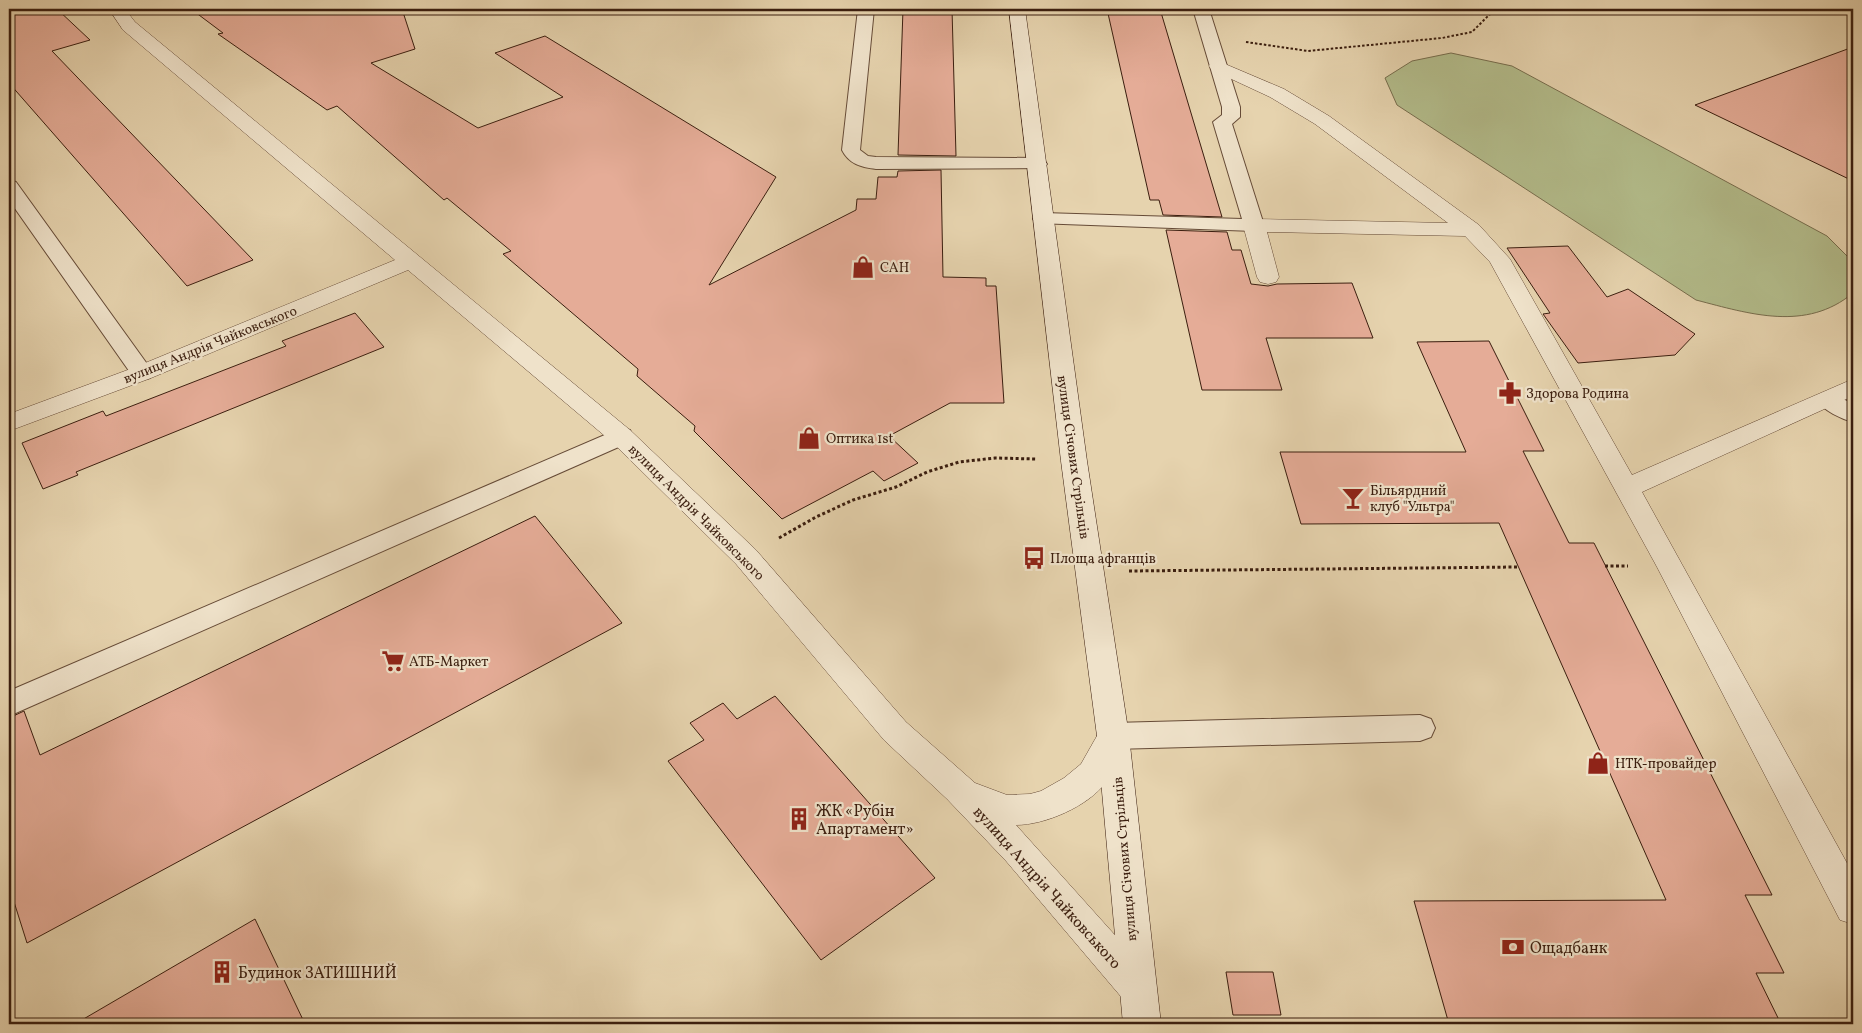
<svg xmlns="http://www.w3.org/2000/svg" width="1862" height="1033" viewBox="0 0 1862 1033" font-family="Vollkorn,serif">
  <rect width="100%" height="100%" fill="#e6d3ae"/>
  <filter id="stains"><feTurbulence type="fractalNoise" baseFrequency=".004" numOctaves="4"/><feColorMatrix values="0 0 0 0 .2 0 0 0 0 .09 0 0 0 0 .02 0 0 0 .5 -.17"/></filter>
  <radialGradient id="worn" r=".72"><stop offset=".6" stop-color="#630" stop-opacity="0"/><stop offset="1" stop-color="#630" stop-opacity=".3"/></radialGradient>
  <!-- green -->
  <path fill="#b3bc8b" stroke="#776d4d" d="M1451 53 1512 66 1827 236 1853 262V293C1806 332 1750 314 1696 300L1397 105 1385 78 1412 61Z"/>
  <!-- building -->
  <g fill="#e5ac97" stroke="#3b1e0f">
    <polygon points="9,9 57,9 90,40 52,51 253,260 187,286 9,83"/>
    <polygon points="191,9 402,9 415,49 371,63 478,128 563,97 495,53 545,36 776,177 709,285 856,210 857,199 876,199 878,177 897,177 898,171 941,170 943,277 986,278 986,286 996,286 1004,403 950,403 889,436 918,463 884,481 873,471 782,519 694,431 695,426 637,376 638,369 503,254 511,251 447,198 444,200 337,106 327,110 218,34 223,33"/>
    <polygon points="903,9 952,9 956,156 898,155"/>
    <polygon points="1107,9 1160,9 1222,217 1163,215 1159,200 1150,200"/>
    <polygon points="1853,47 1853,181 1695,105"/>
    <polygon points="1166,230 1227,232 1232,250 1241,250 1251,284 1268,286 1277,284 1352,283 1373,338 1266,338 1282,390 1202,390"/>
    <polygon points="1568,246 1607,297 1628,289 1695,334 1675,355 1578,363 1543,314 1550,313 1507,248"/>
    <polygon points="355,313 384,347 76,472 78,475 43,489 22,443 103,411 106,416 286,346 282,341"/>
    <polygon points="1489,341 1544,451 1523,451 1569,543 1594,543 1772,895 1745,895 1784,973 1756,973 1781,1024 1449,1024 1414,901 1666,900 1499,523 1301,524 1280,452 1466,452 1417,342"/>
    <polygon points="535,516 622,623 27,943 9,886 9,718 24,711 40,755"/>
    <polygon points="775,696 935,878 821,960 668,761 704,740 690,723 723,703 737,719"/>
    <polygon points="255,919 305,1024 75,1024"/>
    <polygon points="1226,972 1273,972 1281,1015 1233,1015"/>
  </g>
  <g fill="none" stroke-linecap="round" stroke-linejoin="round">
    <defs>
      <g id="lane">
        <path d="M858 9H874L860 150 868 156 876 157 1037 158 1044 160 1047 164 1044 168 876 169C861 167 849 164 842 150Z"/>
        <polygon points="1193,9 1209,9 1240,107 1240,117 1232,124 1264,225 1261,229 1254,231 1036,223 1033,219 1036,215 1043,213 1242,219 1213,122 1222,115 1222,107"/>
        <polygon points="9,180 16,182 150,368 154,373 150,378 142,380 134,378 9,200"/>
        <path d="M1829 392 1853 404V422C1841 419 1824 411 1817 400L1821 395Z"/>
        <polygon points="621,428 630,430 633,436 630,442 9,716 9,691"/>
        <polygon points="1420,715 1431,719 1435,728 1431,737 1420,741 1113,749 1102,745 1098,736 1102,727 1113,723"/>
      </g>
      <g id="street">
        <path d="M109 9H125L135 22 630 430 756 550 906 722 975 783 1007 795 1030 794 1041 791 1064 778 1081 764 1102 727 1113 723 1124 727 1129 736C1122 751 1116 768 1106 782 1089 806 1045 825 1016 825L1149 973 1155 986 1149 999 1136 1004 1123 999 1006 861 947 799 884 740 736 564 612 442 408 270 151 378 9 431V414L133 368 395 260 123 30Z"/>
        <polygon points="1218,61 1284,89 1329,116 1479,225 1510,259 1632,475 1853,379 1853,396 1642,492 1853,874 1853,924 1840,920 1657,567 1490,262 1465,236 1267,232 1279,277 1276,282 1268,284 1260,282 1257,277 1243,225 1246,220 1254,219 1448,223 1315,124 1270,97 1212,70 1209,66 1212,62"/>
      </g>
      <polygon id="secondary" points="1009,9 1025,9 1087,461 1129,736 1161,1024 1123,1024 1097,736 1061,461"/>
    </defs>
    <!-- lane casing -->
    <use href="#lane" stroke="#664b37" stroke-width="2"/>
    <!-- street casing -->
    <use href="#street" stroke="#664b37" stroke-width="1"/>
    <!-- secondary casing -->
    <use href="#secondary" stroke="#3b1e0f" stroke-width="1"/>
    <!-- path-far1 -->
    <g stroke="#3b1e0f" stroke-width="2" stroke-dasharray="2.5 2" stroke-linecap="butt">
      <polyline points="1583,9 1595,9"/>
      <polyline points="1246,42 1308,51 1442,38 1472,32 1493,11 1502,9"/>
    </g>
    <!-- path -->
    <g stroke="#3b1e0f" stroke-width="3" stroke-dasharray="3 2.5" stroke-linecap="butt">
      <polyline points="779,538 816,517 853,500 896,487 927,472 959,462 995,458 1036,459"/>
      <polyline points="1605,566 1628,566"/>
      <polyline points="1129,571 1518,567"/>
    </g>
    <!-- lane -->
    <use href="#lane" fill="#efe2ca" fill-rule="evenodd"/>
    <!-- street -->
    <use href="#street" fill="#efe2ca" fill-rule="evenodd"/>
    <!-- secondary -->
    <use href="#secondary" fill="#efe2ca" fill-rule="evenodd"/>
  </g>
  <!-- icons -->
  <defs>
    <symbol id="shop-bare" viewBox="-9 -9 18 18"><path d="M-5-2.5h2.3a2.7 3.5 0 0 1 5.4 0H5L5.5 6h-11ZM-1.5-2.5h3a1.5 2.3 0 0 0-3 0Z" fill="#8f2418" stroke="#efe2ca" stroke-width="2.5" paint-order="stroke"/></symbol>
    <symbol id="pharmacy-bare" viewBox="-9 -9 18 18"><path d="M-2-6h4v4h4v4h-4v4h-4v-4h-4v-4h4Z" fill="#8f2418" stroke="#efe2ca" stroke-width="2.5" paint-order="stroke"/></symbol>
    <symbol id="bar-bare" viewBox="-9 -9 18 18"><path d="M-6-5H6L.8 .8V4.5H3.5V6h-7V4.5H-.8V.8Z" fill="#8f2418" stroke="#efe2ca" stroke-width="2.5" paint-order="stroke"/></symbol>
    <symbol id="bus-bare" viewBox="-9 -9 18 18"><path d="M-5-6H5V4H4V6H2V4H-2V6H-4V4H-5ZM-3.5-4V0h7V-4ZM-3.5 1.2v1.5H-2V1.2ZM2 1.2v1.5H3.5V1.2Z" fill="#8f2418" stroke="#efe2ca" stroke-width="2.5" paint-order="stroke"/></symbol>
    <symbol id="supermarket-bare" viewBox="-9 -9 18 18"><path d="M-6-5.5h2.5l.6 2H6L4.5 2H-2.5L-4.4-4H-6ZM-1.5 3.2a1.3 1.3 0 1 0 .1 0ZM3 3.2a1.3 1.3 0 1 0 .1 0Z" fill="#8f2418" stroke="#efe2ca" stroke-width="2.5" paint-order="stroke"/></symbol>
    <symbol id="building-bare" viewBox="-9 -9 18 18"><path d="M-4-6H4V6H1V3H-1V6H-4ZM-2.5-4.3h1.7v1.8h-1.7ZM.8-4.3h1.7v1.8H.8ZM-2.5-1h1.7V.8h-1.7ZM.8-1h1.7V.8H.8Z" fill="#8f2418" stroke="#efe2ca" stroke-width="2.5" paint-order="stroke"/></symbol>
    <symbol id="bank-bare" viewBox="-9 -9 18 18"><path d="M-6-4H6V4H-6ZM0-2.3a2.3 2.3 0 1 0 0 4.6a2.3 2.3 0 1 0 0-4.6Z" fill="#8f2418" stroke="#efe2ca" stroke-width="2.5" paint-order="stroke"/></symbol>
  </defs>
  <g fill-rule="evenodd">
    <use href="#shop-bare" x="847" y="251" width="32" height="32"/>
    <use href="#pharmacy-bare" x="1494" y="377" width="32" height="32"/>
    <use href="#shop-bare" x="793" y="422" width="32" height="32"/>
    <use href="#bar-bare" x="1337" y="482" width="32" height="32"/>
    <use href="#bus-bare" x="1018" y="542" width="32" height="32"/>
    <use href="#supermarket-bare" x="377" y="645" width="32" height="32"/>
    <use href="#shop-bare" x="1582" y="747" width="32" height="32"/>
    <use href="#building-bare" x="783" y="803" width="32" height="32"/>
    <use href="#bank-bare" x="1497" y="931" width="32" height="32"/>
    <use href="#building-bare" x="206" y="956" width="32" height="32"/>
  </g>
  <g text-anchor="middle" stroke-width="4.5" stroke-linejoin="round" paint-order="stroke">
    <!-- poi labels -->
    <g font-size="14" fill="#3b1e0f" stroke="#efe2ca" text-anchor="start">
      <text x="880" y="272">САН</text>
      <text x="1526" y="398">Здорова Родина</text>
      <text x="826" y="443">Оптика 1st</text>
      <text x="1370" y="495">Більярдний<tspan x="1370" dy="16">клуб "Ультра"</tspan></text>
      <text x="1050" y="563">Площа афганців</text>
      <text x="409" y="666">АТБ-Маркет</text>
      <text x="1615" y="768">НТК-провайдер</text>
    </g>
    <!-- street labels -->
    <g font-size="14" fill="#3b1e0f" stroke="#efe2ca">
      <text transform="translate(210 344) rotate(-22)" y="5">вулиця Андрія Чайковського</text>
      <text transform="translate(1074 457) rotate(82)" y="5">вулиця Січових Стрільців</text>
      <text transform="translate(697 512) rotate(45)" y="5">вулиця Андрія Чайковського</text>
      <text transform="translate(1124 859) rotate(-95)" y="5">вулиця Січових Стрільців</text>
    </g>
    <!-- near-poi labels -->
    <g font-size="16" fill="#3b1e0f" stroke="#efe2ca" text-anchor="start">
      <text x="816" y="816">ЖК «Рубін<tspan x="816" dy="18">Апартамент»</tspan></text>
      <text x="1530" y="953">Ощадбанк</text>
      <text x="238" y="978">Будинок ЗАТИШНИЙ</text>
    </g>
    <!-- near-street labels -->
    <g font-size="16" fill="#3b1e0f" stroke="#efe2ca">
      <text transform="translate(1048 887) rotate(48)" y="6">вулиця Андрія Чайковського</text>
    </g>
  </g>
  <!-- margin -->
  <rect width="1862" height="1033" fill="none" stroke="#e6d3ae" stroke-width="30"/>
  <rect x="10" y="10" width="1842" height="1013" fill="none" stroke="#3b1e0f" stroke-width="2.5"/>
  <rect x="15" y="15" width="1832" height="1003" fill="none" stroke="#3b1e0f"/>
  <rect width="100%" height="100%" filter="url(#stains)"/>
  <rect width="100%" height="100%" fill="url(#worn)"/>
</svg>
